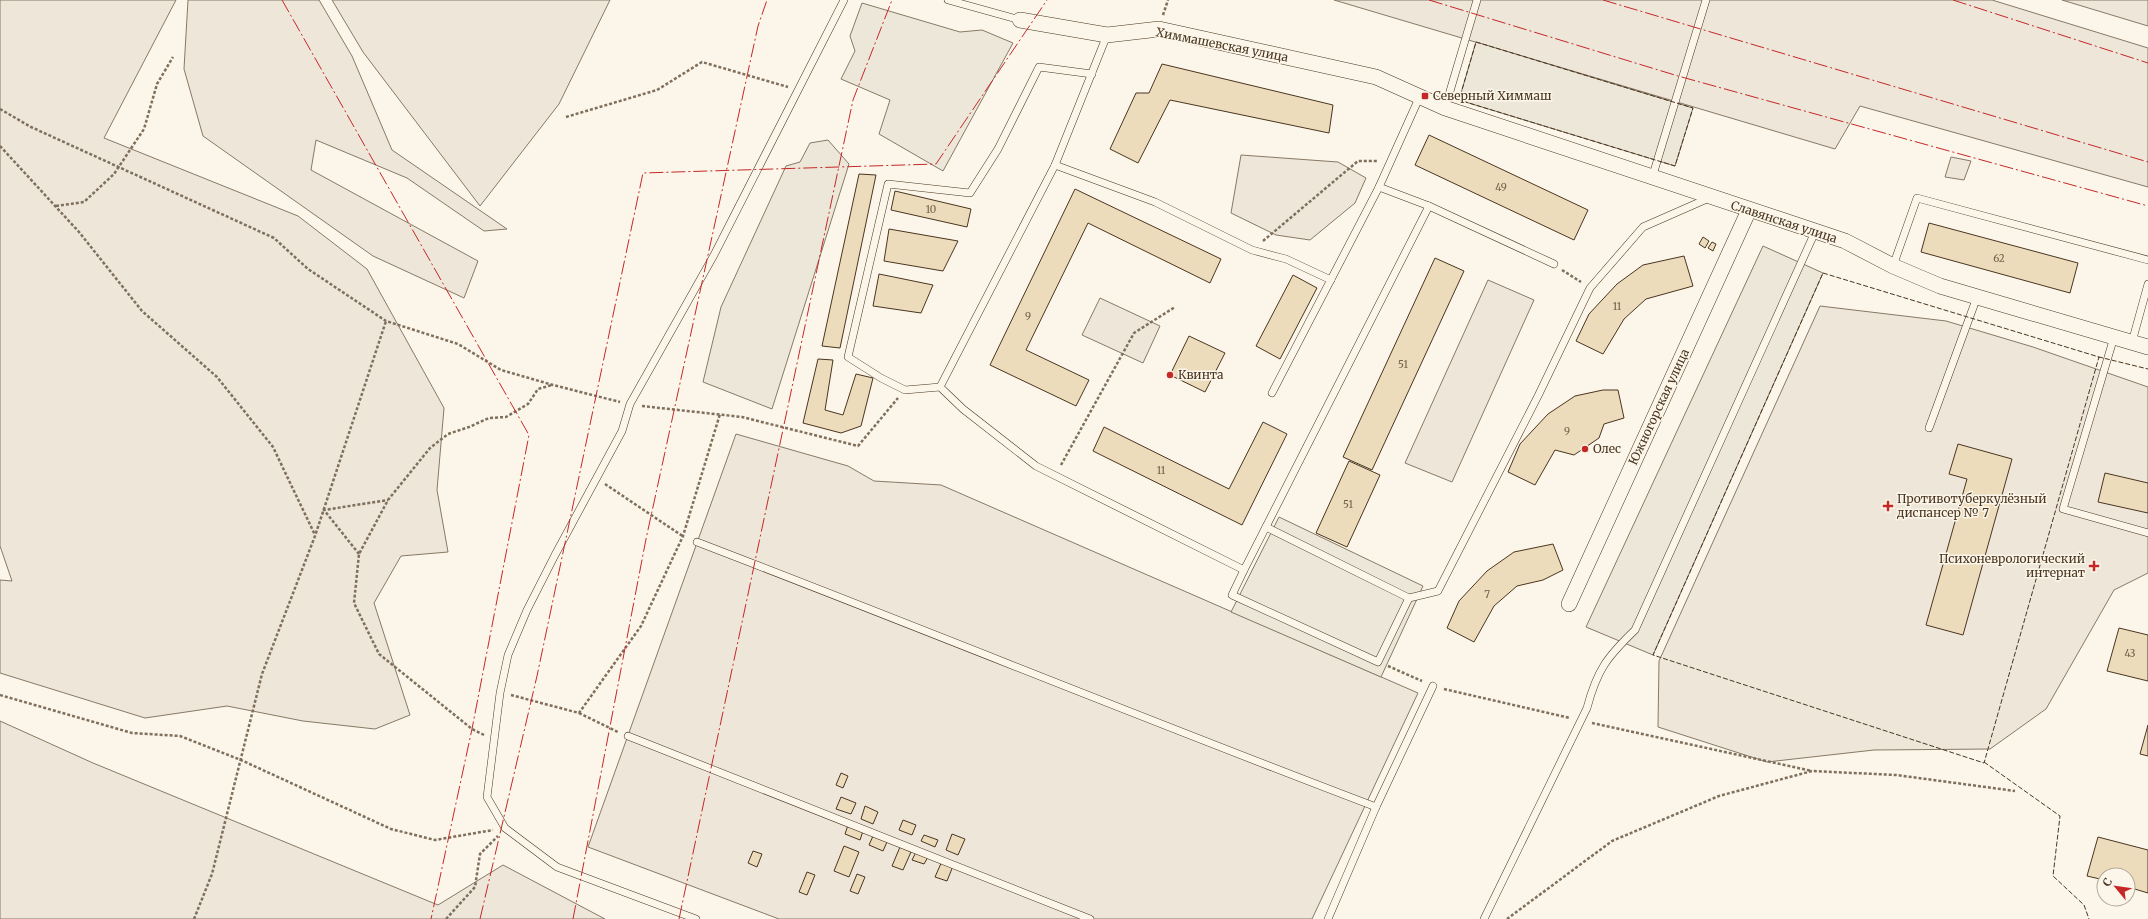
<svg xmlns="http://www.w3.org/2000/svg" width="2148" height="919" viewBox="0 0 2148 919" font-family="Merriweather,serif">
  <rect width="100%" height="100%" fill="#fbf6e9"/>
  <!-- green -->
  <g fill="#ede6d9" stroke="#887966">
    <polygon points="0,0 176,0 104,138 298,216 367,269 444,408 437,490 448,552 401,556 374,603 410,715 375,729 303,721 227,706 145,718 0,673 0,580 12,581 0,546"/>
    <polygon points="188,0 319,0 352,56 392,150 507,229 484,231 407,178 316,140 311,170 478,261 464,298 373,256 203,136 184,69"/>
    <polygon points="332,0 610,0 559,104 480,206 363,52"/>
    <polygon points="1334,0 1992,0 2148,48 2148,187 1860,106 1835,149"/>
    <polygon points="2062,0 2148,0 2148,26"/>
    <polygon points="1241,155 1338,162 1366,178 1355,203 1310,240 1276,235 1231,213"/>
    <polygon points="1951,157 1971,161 1964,180 1945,177"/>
    <polygon points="1488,280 1534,300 1452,482 1405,463"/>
    <polygon points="1100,298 1160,326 1143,363 1082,335"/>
    <polygon points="1820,306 1946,321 2033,347 2148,387 2148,573 2114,590 2046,709 1990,749 1874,750 1767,762 1658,727 1659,661"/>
    <polygon points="736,434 848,466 874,481 941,485 1418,693 1312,919 779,919 588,847"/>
    <polygon points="0,721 93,763 438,905 503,865 605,919 0,919"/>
  </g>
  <!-- parking -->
  <g fill="#ede7d9" stroke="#887966">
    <polygon points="862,3 960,32 982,30 1013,43 943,171 879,134 890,100 841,79 855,51 850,36"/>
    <polygon points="1476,42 1693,108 1675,166 1459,100"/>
    <polygon points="828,140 849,164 772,409 703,382 721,307 786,166 800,162 810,143"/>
    <polygon points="1763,246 1823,273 1653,655 1586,627"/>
    <polygon points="1279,517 1423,586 1381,677 1231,612"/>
  </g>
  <!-- building -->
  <g fill="#ecdcbc" stroke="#4a3520">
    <polygon points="1162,64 1333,105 1329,133 1170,100 1138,163 1110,149 1136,93 1149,93"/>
    <polygon points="1429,135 1588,210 1574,240 1415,165"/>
    <polygon points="859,174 876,175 840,348 822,346"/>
    <polygon points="1075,189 1221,259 1210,283 1088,223 1026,350 1089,380 1076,406 990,365"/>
    <polygon points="895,191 971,209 967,227 891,210"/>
    <polygon points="1929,223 2078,263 2070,293 1921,252"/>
    <polygon points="889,229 958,241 943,271 884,261"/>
    <polygon points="1703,237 1709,241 1705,248 1699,244"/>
    <polygon points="1712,242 1716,244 1713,251 1708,248"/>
    <polygon points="1684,256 1693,286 1646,299 1624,319 1603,354 1576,341 1589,314 1617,284 1643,265"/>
    <polygon points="1435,258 1464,271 1372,470 1343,457"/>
    <polygon points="879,274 933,285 921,313 873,306"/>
    <polygon points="1293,275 1317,288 1280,359 1256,346"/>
    <polygon points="1189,336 1225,353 1205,392 1170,375"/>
    <polygon points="818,359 833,360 825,410 843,415 856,374 873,378 861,426 841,433 803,423"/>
    <polygon points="1603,390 1618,390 1624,418 1604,424 1599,438 1574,455 1555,450 1535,485 1508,472 1520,444 1548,414 1575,396"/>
    <polygon points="1263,422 1287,434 1242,525 1093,451 1104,427 1229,489"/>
    <polygon points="1958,444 2012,459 1963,635 1926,625 1967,479 1949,474"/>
    <polygon points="1349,461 1380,475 1347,547 1316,533"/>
    <polygon points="2105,473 2148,483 2148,513 2098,502"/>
    <polygon points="1553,544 1563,570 1543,580 1517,586 1494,606 1474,642 1447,628 1459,601 1487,571 1514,552"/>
    <polygon points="2119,628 2148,635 2148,681 2107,671"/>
    <polygon points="2148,725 2148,756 2140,754"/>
    <polygon points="841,773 848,776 843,788 836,785"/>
    <polygon points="841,797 856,803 851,814 836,809"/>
    <polygon points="865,806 878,812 873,824 861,819"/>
    <polygon points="903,820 916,825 912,835 899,830"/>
    <polygon points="848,825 863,831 860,840 845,834"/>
    <polygon points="952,834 965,839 958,855 946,850"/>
    <polygon points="924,835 938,840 935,847 921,841"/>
    <polygon points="873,836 887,842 883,851 869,845"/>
    <polygon points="2098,837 2148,850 2148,893 2128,887 2128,875 2104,875 2104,880 2087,876"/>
    <polygon points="844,846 859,852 849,877 834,871"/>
    <polygon points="900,847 911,852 903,870 892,866"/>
    <polygon points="753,851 762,854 757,867 748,863"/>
    <polygon points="916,852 928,857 924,864 912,860"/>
    <polygon points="942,861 953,866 947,881 935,877"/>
    <polygon points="807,872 815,875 807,895 799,892"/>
    <polygon points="857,874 865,877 858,894 850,891"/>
  </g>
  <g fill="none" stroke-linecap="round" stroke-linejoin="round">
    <defs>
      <g id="lane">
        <polyline points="948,0 1020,20"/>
        <polyline points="1107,35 1055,165 940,387 963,409 1036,466 1244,570 1429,206"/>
        <polyline points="1420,96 1379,187 1429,206 1554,264"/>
        <polyline points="1445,108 1477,0"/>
        <polyline points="1055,165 1155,202 1252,250 1286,259 1331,280"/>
        <polyline points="1652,178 1706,0"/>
        <polyline points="1893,266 1917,198 2148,260"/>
        <polyline points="2114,337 2063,509 2148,533"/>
        <polyline points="2132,342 2148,284"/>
        <polyline points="940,387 905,390 881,378 848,357 888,184 970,193 998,149 1039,67 1092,74"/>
        <polyline points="1272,393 1379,187"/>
        <polyline points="1929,428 1977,297"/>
        <path d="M697 542C924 629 1149 721 1376 807"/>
        <polyline points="1244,570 1232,595 1378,662 1409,598 1266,527"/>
        <polyline points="1409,598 1438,591 1538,396 1590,288 1643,227 1709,198"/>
        <polyline points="628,736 1090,919"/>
        <polyline points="696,919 557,867 505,828 487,797 500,693 508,655 527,610 555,555 622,431 630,404 714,255 844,0"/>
        <polyline points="1328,919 1376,807 1433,686"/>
        <path d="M1484 919 1587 708C1597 670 1607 657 1635 630L1815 232"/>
      </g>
      <g id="street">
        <polyline points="1020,20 1107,35 1159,29 1376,77 1445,108 1845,241 1893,266 1940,286 2148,347"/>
        <polyline points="1569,604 1749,210"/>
      </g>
    </defs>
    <!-- lane casing -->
    <use href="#lane" stroke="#4a3520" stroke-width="8"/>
    <!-- street casing -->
    <use href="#street" stroke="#4a3520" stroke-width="16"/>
    <!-- path -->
    <g stroke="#7f6f5c" stroke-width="2.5" stroke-dasharray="3 2" stroke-linecap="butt">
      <polyline points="1163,15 1168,0"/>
      <polyline points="0,109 31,127 274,238 308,269 386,321 458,344 501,370 553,385 620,402"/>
      <polyline points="566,117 657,90 702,62 788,87"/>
      <polyline points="0,146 79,232 142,311 217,377 273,447 315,535"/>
      <polyline points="56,206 84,202 114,174 144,129 157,84 173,57"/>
      <polyline points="1263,241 1358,161 1378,161"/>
      <polyline points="1562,270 1581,282"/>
      <polyline points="642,406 742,417 858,446 898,398"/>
      <polyline points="1061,465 1134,333 1175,307"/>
      <polyline points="605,484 684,537"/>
      <polyline points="359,554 324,510 388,500"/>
      <polyline points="1388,666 1422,681"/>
      <polyline points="1444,689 1570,718"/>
      <polyline points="0,695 132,733 180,736 241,760 391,829 435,840 493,830"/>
      <polyline points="511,695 579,713 641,626 683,536 720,414"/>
      <polyline points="579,713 618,732"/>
      <polyline points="1592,723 1812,771"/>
      <polyline points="484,735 472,729 379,654 354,603 359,554 388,500 430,448 448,434 469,427 489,418 506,417 528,404 538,389 552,385"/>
      <polyline points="194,919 212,874 262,674 315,536 386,321"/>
      <polyline points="446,919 475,887 480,854 498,836"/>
      <polyline points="1507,919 1612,841 1719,796 1812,771 1896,775 2015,791"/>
    </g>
    <!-- lane -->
    <use href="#lane" stroke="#fbf6e9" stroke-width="7"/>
    <!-- street -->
    <use href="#street" stroke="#fbf6e9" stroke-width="15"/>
    <!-- fence -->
    <g stroke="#4a3520" stroke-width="1" stroke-dasharray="5 2" stroke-linecap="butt">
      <polygon points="1476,42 1693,108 1675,166 1459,100"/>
      <polygon points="1823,273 2099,357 1984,763 1653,655"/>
      <polyline points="2099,358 2099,357 2148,369"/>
      <polyline points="1984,762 2060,816 2053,876 2084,905 2089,919"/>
    </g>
    <!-- power -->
    <g stroke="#c62828" stroke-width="1" stroke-dasharray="14 3 2 3" stroke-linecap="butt">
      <polyline points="282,0 529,435 472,729 431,919"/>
      <polyline points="1429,0 1678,76 2148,206"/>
      <polyline points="1603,0 2148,162"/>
      <polyline points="1953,0 2148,63"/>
      <polyline points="480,919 537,676 643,173 936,164 1047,0"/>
      <polyline points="573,919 646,539 758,26 767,0"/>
      <polyline points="679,919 853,100 892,0"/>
    </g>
  </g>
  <!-- markers -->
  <g fill="#c62828" stroke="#fbf6e9" stroke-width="1.5">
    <rect x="1421" y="92" width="8" height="8" rx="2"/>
    <circle cx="1170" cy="375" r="4"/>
    <circle cx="1585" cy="449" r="4"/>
    <path d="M1886 500h4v4h4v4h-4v4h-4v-4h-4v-4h4z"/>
    <path d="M2092 560h4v4h4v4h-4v4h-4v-4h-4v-4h4z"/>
  </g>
  <g text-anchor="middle" stroke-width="3" stroke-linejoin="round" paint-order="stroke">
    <!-- number labels -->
    <g font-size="10" fill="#725f47">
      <text x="1501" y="191">49</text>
      <text x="931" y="213">10</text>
      <text x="1999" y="262">62</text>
      <text x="1617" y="310">11</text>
      <text x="1028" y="320">9</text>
      <text x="1403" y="368">51</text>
      <text x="1567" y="435">9</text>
      <text x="1161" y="474">11</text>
      <text x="1348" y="508">51</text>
      <text x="1487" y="598">7</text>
      <text x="2130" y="657">43</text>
    </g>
    <!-- street labels -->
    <g font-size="12" fill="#4a3520" stroke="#fbf6e9">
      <text transform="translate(1222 45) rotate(11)" y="4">Химмашевская улица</text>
      <text transform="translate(1784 222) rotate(18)" y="4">Славянская улица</text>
      <text transform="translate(1659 407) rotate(-65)" y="4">Южногорская улица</text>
    </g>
    <!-- poi labels -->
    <g font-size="12" fill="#4a3520" stroke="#fbf6e9" text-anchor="start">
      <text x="1433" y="100">Северный Химмаш</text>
      <text x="1178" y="379">Квинта</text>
      <text x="1593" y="453">Олес</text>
      <text x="1897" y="503">Противотуберкулёзный<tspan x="1897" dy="14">диспансер № 7</tspan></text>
      <text x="2085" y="563" text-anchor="end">Психоневрологический<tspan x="2085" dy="14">интернат</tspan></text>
    </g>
  </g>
  <!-- north arrow -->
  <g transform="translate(2116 887) rotate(299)"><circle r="19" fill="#fbf6e9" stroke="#b4a999"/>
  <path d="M0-3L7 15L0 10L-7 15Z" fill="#c62828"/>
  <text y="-6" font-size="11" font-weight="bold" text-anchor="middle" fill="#4a3520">С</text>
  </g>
</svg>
